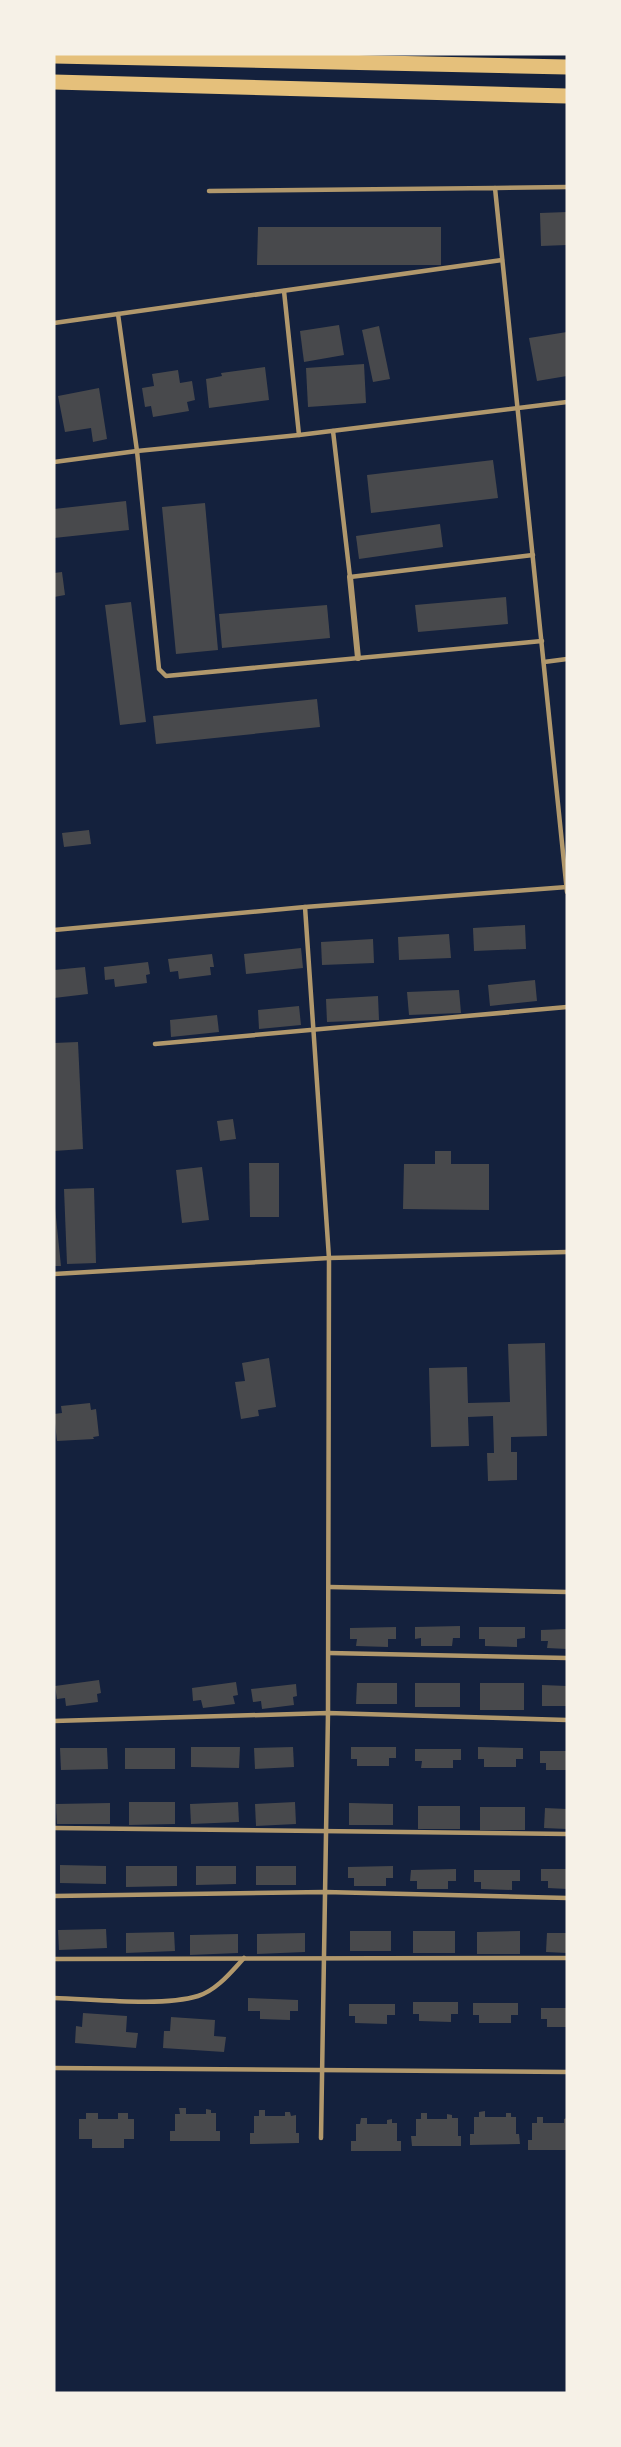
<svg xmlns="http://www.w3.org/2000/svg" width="621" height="2447" viewBox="0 0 621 2447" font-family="'Varela Round',sans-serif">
  <rect width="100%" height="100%" fill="#14213d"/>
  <!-- building -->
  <g fill="#48494c">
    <polygon points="567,212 567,245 541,246 540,213"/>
    <polygon points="258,227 441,227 441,265 257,265"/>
    <polygon points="339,325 344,355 304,362 300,331"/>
    <polygon points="379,326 390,379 373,382 362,330"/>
    <polygon points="567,332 567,376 537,381 529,338"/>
    <polygon points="364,364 366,403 308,407 306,368"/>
    <polygon points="265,367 269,400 209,408 206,379 222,376 221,373"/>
    <polygon points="178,370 180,383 192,381 195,400 187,402 189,411 153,417 151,406 145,407 142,388 154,386 152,374"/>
    <polygon points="99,388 107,439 93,442 91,428 65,432 58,396"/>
    <polygon points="493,460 498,498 371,513 367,475"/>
    <polygon points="126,501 129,530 54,538 54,509"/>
    <polygon points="205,503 218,650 176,654 162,507"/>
    <polygon points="440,524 443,547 359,559 356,536"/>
    <polygon points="62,572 65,595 54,597 54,573"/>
    <polygon points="506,597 508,624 418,632 415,605"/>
    <polygon points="131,602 146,722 120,725 105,605"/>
    <polygon points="327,605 330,638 222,648 219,614"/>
    <polygon points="317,699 320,727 156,744 153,716"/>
    <polygon points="89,830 91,844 64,847 62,833"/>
    <polygon points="525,925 526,949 474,951 473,928"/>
    <polygon points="449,934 451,958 399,960 398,937"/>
    <polygon points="373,939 374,963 322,965 321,942"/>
    <polygon points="301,948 303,968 246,974 244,954"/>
    <polygon points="212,954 214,967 210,967 211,975 179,979 178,971 170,972 168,959"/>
    <polygon points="148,962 150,974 146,975 147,983 115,987 114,979 105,980 104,967"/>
    <polygon points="85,967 88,994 54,998 54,970"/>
    <polygon points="535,980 537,1001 490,1006 488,985"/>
    <polygon points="459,990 461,1013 409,1015 407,992"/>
    <polygon points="378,996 379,1020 327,1022 326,999"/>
    <polygon points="299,1006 301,1025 259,1029 258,1010"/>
    <polygon points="217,1015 219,1032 171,1037 170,1020"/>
    <polygon points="78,1042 83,1149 54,1151 54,1043"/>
    <polygon points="233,1119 236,1139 220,1141 217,1121"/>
    <polygon points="435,1151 451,1151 451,1164 489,1164 489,1210 403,1209 404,1164 435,1164"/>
    <polygon points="249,1163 279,1163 279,1217 250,1217"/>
    <polygon points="202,1167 209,1220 182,1223 176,1170"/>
    <polygon points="94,1188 96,1263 67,1264 64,1189"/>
    <polygon points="54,1198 61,1266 54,1266"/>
    <polygon points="545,1343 547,1436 511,1437 511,1452 517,1452 517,1480 488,1481 487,1453 494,1453 493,1416 468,1417 469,1446 431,1447 429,1368 467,1367 468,1403 510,1402 508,1344"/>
    <polygon points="269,1358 276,1407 258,1410 259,1416 241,1419 235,1382 245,1381 242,1363"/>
    <polygon points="90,1403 91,1410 96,1409 99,1436 93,1437 94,1439 57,1441 54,1414 62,1413 61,1406"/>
    <polygon points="460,1626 460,1638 453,1638 452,1646 421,1646 421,1638 415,1639 415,1627"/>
    <polygon points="396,1627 396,1639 388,1639 388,1647 356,1646 357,1639 350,1639 350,1628"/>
    <polygon points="479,1627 525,1627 525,1638 517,1639 517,1647 485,1646 485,1639 479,1639"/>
    <polygon points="567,1629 567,1649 547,1648 548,1641 541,1641 541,1630"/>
    <polygon points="99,1680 101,1693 97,1694 98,1702 66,1706 65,1698 57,1699 55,1686"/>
    <polygon points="236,1682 238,1695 233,1696 235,1704 203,1708 201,1700 193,1701 192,1688"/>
    <polygon points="357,1683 397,1683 397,1704 356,1704"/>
    <rect x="415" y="1683" width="45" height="24"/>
    <rect x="480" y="1683" width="44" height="27"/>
    <polygon points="296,1684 297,1696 293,1697 294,1705 262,1709 261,1701 253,1702 251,1689"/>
    <polygon points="542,1685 567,1686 567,1706 542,1706"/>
    <polygon points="191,1747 240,1747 239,1768 191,1767"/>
    <polygon points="293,1747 294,1767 255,1769 254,1748"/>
    <polygon points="351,1747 396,1747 396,1758 389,1758 389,1766 357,1766 357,1759 351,1759"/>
    <polygon points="478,1747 523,1748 523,1759 516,1759 516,1767 484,1767 484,1759 478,1759"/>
    <polygon points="60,1748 107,1748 108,1769 61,1770"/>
    <rect x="125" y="1748" width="50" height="21"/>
    <polygon points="415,1749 461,1749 461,1760 453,1760 453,1768 421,1768 422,1761 415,1761"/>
    <polygon points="540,1751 567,1751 567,1770 546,1770 546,1763 540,1763"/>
    <polygon points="129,1802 175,1802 175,1824 129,1825"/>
    <polygon points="238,1802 239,1822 191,1824 190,1804"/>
    <polygon points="295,1802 296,1824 256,1826 255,1804"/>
    <polygon points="110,1803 110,1824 57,1824 56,1804"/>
    <polygon points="349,1803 393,1804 393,1825 349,1825"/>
    <rect x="418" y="1806" width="42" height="23"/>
    <rect x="480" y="1807" width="45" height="23"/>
    <polygon points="545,1808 567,1809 567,1829 544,1828"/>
    <polygon points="60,1865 106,1866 106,1884 60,1883"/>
    <polygon points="126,1866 177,1866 177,1886 126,1887"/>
    <polygon points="196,1866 236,1866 236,1884 196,1885"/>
    <rect x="256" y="1866" width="40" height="19"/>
    <polygon points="393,1866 393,1878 386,1878 386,1886 354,1886 354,1878 348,1878 348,1867"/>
    <polygon points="456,1869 456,1881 448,1881 448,1889 417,1889 417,1881 410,1881 411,1870"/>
    <polygon points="541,1869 567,1869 567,1889 548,1888 548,1881 541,1881"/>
    <polygon points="474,1870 520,1870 520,1881 512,1881 512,1890 481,1889 481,1882 474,1882"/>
    <polygon points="106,1929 107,1948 59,1950 58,1930"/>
    <rect x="350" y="1931" width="41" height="20"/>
    <rect x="413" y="1931" width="42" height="22"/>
    <polygon points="520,1931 520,1954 477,1954 477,1932"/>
    <polygon points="174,1932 175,1951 126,1953 126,1933"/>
    <polygon points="305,1933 305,1952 257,1954 257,1934"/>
    <polygon points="547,1933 567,1933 567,1953 546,1952"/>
    <polygon points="238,1934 238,1953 190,1955 190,1935"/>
    <polygon points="248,1998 298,2000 298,2011 290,2011 290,2020 260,2019 260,2011 248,2011"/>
    <polygon points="413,2002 458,2002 458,2014 451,2014 451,2022 419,2021 419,2014 413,2014"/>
    <polygon points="473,2003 518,2003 518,2015 511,2015 511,2023 479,2023 479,2015 473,2015"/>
    <polygon points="349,2004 395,2004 395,2015 387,2015 387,2024 355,2023 355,2016 349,2016"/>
    <polygon points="541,2008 567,2008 567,2027 547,2027 547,2019 541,2019"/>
    <polygon points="83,2013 127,2016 126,2032 138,2033 136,2048 75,2043 76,2026 82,2027"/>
    <polygon points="171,2017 215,2020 214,2036 226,2037 224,2052 163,2048 164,2031 170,2031"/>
    <polygon points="179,2108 186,2108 186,2114 206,2114 206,2109 211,2110 211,2113 216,2113 216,2131 220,2131 220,2141 170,2141 170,2131 175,2131 175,2114 180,2114"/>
    <polygon points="259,2110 265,2110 265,2116 285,2116 285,2112 290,2112 291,2116 296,2115 296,2133 299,2133 299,2143 250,2144 250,2133 254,2133 254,2116 259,2116"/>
    <polygon points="485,2111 485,2117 506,2117 506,2113 511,2113 511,2117 516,2117 516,2134 519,2134 520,2144 470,2145 470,2134 474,2134 474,2117 479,2117 479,2112"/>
    <polygon points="86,2113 98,2113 98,2119 118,2119 118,2113 128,2113 128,2119 134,2119 134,2139 124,2139 124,2148 92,2148 92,2139 79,2139 79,2119 86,2119"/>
    <polygon points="421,2113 427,2113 427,2119 447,2119 447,2114 452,2115 452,2118 458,2118 458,2136 461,2136 461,2146 412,2146 411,2136 416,2136 416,2119 421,2119"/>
    <polygon points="537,2117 543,2117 543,2123 564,2123 564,2119 567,2118 567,2150 528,2150 528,2140 532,2140 532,2123 537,2123"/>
    <polygon points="361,2118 367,2118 367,2124 387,2124 387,2120 392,2119 392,2123 397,2123 397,2141 401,2141 401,2151 351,2151 351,2141 356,2141 356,2124 360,2124"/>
  </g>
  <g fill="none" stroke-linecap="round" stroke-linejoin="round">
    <!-- service -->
    <g stroke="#b1986c" stroke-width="4.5">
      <polyline points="495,188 567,187"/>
      <polyline points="209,191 495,188 567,892"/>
      <polyline points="284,291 299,435"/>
      <polyline points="118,314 137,451 159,669 166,676 542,641"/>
      <polyline points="54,323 502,260"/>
      <polyline points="333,431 350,577 533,555"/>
      <polyline points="54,462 137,451 299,435 567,402"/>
      <polyline points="544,662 567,659"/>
      <polyline points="54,930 305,907 567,887"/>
      <polyline points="155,1044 567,1007"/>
      <polyline points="54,1274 329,1258 305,907"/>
      <polyline points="329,1587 567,1592"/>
      <polyline points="329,1653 567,1658"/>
      <polyline points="54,1721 328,1713 567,1720"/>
      <polyline points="54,1828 567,1834"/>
      <polyline points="54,1896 325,1892 567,1898"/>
      <polyline points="54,1959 567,1958"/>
      <path d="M54 1998C93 1999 162 2007 198 1996 217 1990 231 1972 244 1958"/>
      <polyline points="54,2068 567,2072"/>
      <polyline points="321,2138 328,1713 329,1258 567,1252"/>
    </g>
    <!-- minor -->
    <polyline stroke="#b1986c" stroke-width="6" points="350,577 358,658"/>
    <!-- primary -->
    <g stroke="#e5c07b" stroke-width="15">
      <polyline points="54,56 567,67"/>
      <polyline points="54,82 567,96"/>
    </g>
  </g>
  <!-- border -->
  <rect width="621" height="2447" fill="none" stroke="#f6f1e7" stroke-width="111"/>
</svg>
